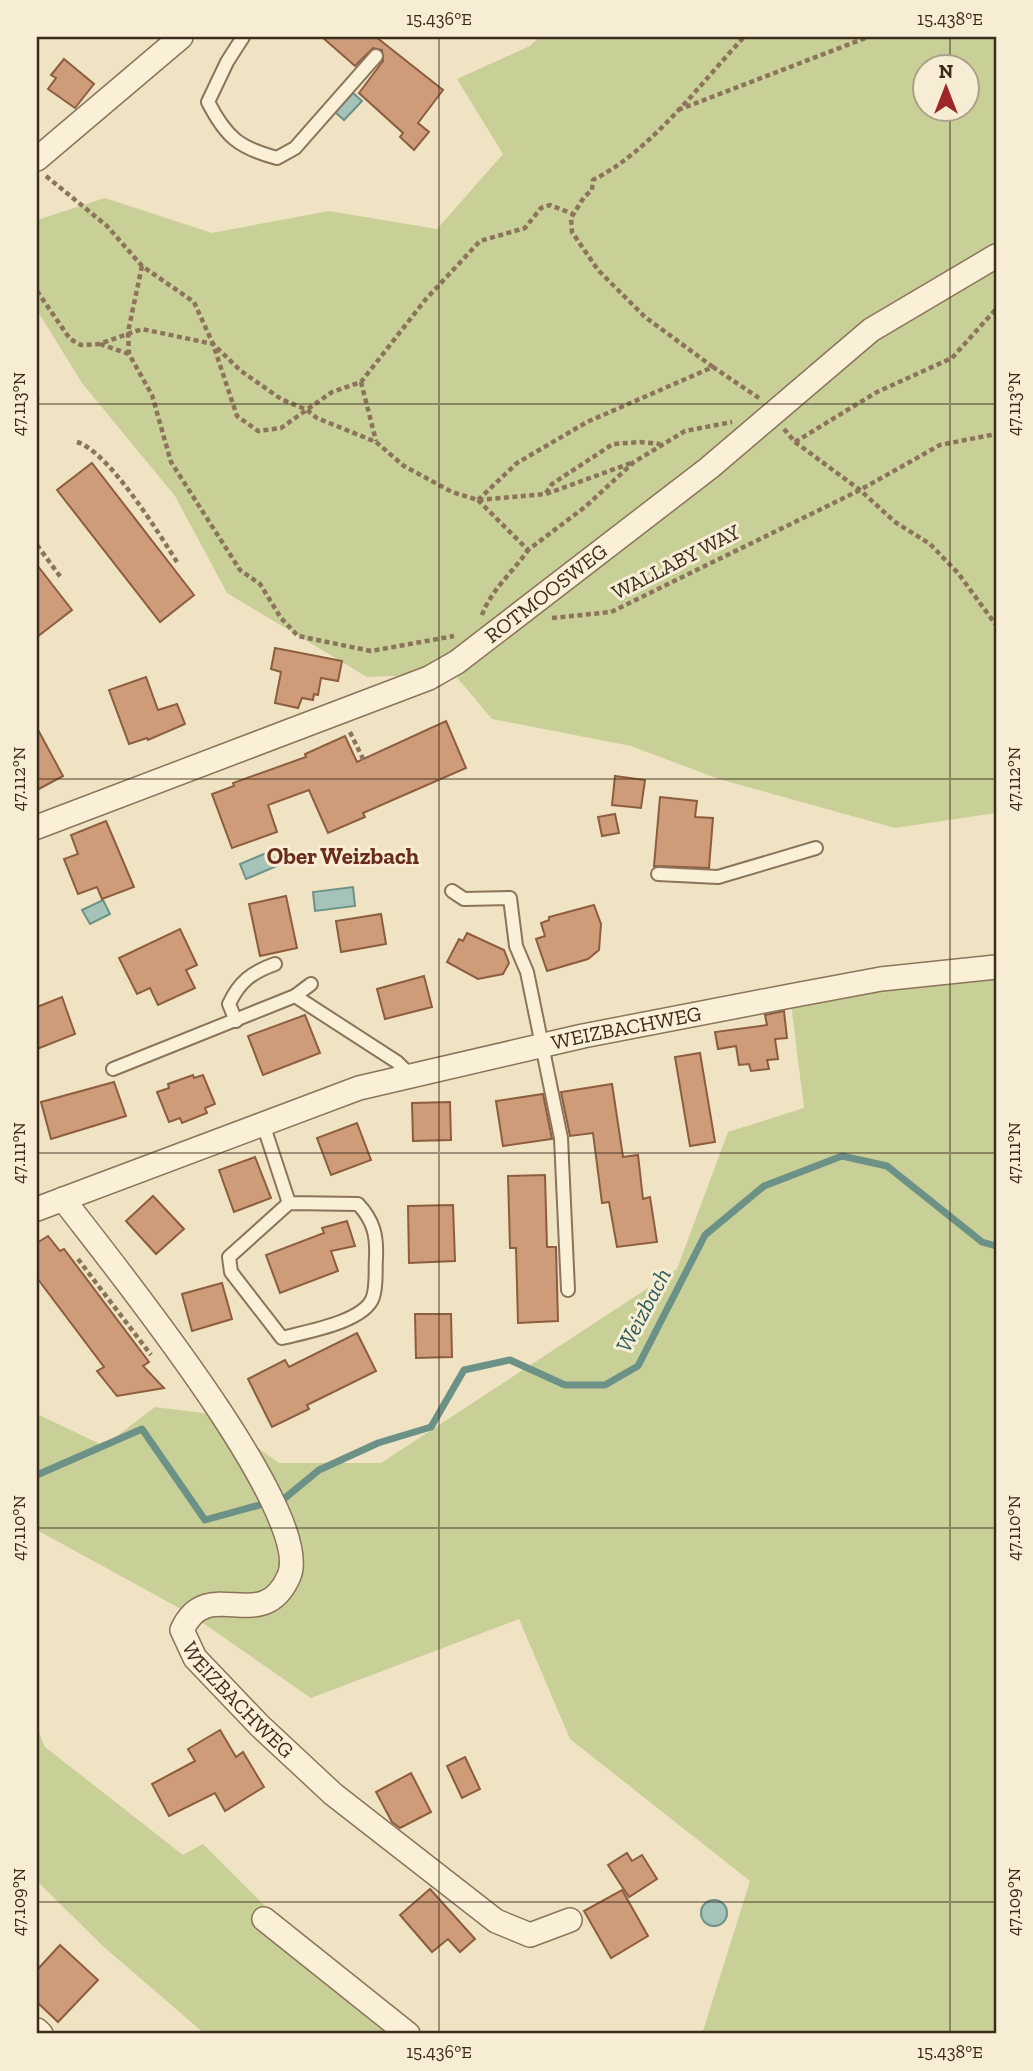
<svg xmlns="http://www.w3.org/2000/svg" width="1033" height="2071" viewBox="0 0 1033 2071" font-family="'Zilla Slab',serif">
  <rect width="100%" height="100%" fill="#f0e3c4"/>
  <!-- green -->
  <g fill="#c8cf97" fill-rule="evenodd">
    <path d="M539 37H996V813L895 828 719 779 631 746 492 719 454 674 367 677 227 593 175 496 82 383 37 310V220L105 198 212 233 329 211 437 229 503 154 457 79 530 46ZM925 66H967V108H925Z"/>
    <polygon points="996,967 996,2034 702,2034 750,1881 570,1739 519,1619 311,1698 190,1614 37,1530 37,1414 104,1446 155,1407 211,1414 279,1463 381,1463 677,1269 728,1132 804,1108 790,996"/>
    <polygon points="37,1728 45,1747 183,1855 203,1844 267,1908 417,2034 205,2034 104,1947 37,1881"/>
  </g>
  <!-- water -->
  <g fill="#a6c3ba" stroke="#6c9288" stroke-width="2">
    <polygon points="353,93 362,101 344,120 335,112"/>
    <polygon points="271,851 277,866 246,879 240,864"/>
    <polygon points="353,887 355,906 315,911 313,892"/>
    <polygon points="103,900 110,914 90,924 82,910"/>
    <circle cx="714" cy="1913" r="13"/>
  </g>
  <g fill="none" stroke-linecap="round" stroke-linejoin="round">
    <!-- stream -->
    <polyline stroke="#6c9288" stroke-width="7" points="37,1475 142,1429 205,1520 285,1498 319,1470 378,1443 431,1427 464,1370 510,1360 565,1385 605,1385 638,1366 705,1235 764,1186 842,1156 887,1166 982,1242 996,1246"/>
  </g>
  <!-- building -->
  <g fill="#cf9c79" stroke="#8c5d3e" stroke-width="2">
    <polygon points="322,37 376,37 443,90 418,123 429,132 414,150 400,137 403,133 359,93 383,61 382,50 373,48 355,66"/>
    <polygon points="64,59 94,84 75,108 48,89 56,78 51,75"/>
    <polygon points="92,463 194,595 160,622 57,490"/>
    <polygon points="37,565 72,610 37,637"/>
    <polygon points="275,648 342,661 338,681 321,678 318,695 314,694 313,700 302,698 298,708 275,703 281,672 271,669"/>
    <polygon points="146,677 158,710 177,704 185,724 148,740 147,738 129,744 109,690"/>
    <polygon points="446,721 466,768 363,813 365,817 328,833 309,790 268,805 277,832 232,848 212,794 234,786 233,783 306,757 305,754 345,736 357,762"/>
    <polygon points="37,728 63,776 37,790"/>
    <polygon points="615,776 645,780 641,808 612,805"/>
    <polygon points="660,797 697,801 695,817 713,818 709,868 654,866"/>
    <polygon points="615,814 619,833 602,836 598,817"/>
    <polygon points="106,821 134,887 102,899 97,887 78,894 64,859 78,854 71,835"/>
    <polygon points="286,896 297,948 260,956 249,904"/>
    <polygon points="594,905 601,924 599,950 588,959 547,971 536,939 545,936 541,923 549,920 549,917"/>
    <polygon points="381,914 386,944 341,952 336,921"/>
    <polygon points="180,929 197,965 186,970 195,988 158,1005 150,988 137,994 119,958"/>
    <polygon points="467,933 504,950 509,963 503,974 478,979 447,962 459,939 463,941"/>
    <polygon points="424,976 432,1007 385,1019 377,989"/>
    <polygon points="62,997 75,1034 37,1049 37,1007"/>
    <polygon points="784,1011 787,1038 775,1039 778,1059 767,1060 769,1069 751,1071 749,1064 739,1065 736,1046 718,1049 715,1032 767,1025 765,1015"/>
    <polygon points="305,1015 320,1053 263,1075 248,1036"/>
    <polygon points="700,1053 715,1142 690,1146 675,1057"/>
    <polygon points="193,1075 194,1078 203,1075 215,1104 205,1108 207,1113 182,1123 180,1118 169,1122 157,1092 169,1088 168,1084"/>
    <polygon points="114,1082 126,1116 51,1139 41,1102"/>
    <polygon points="612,1084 623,1157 638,1155 643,1199 650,1197 657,1242 617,1247 609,1202 602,1203 593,1133 570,1136 561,1092"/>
    <polygon points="543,1094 552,1139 503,1146 496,1101"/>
    <polygon points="450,1102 451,1140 413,1141 412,1103"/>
    <polygon points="357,1123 371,1160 331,1175 317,1138"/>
    <polygon points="255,1157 271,1198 234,1212 219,1170"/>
    <polygon points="545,1175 547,1247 556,1247 558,1321 518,1323 516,1248 510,1248 508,1176"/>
    <polygon points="153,1196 184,1229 156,1254 126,1221"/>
    <polygon points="453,1205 455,1261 409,1263 408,1206"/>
    <polygon points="347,1221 355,1246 331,1251 338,1271 280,1293 266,1255 324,1233 322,1228"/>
    <polygon points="48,1236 60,1251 64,1249 149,1362 143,1366 164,1388 117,1396 97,1371 104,1367 37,1278 37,1243"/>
    <polygon points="222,1283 232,1319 192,1331 182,1294"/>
    <polygon points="415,1314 451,1314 452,1357 416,1358"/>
    <polygon points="357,1333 376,1371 307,1405 309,1409 272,1427 248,1379 285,1360 289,1367"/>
    <polygon points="220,1730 236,1757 243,1752 264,1787 225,1811 215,1793 169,1816 152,1784 195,1761 188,1749"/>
    <polygon points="465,1757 480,1789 462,1798 447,1766"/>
    <polygon points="411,1773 431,1812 400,1828 392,1822 376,1792"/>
    <polygon points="627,1853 632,1861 642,1855 657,1879 629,1897 608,1865"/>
    <polygon points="430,1889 475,1939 460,1952 448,1939 432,1952 400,1915"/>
    <polygon points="622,1890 648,1936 611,1958 584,1911"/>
    <polygon points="60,1945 98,1980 58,2022 37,2002 37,1970"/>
  </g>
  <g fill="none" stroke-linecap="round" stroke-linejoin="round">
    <defs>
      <g id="service">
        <path d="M243 37 227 62 208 102C226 137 239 148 277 158L295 148 376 56"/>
        <polyline points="658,874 718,877 816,848"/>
        <polyline points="452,891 464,899 510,898 516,946 527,972 561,1138 568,1290"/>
        <polyline points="295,996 311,984"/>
        <path d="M236 1021 229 1004C239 982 252 972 275 964"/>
        <polyline points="113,1069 295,996 397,1062 411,1076"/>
        <path d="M263 1124 289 1203 229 1257 231 1272 282 1338C305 1332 365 1322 373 1297 377 1285 375 1271 376 1258 377 1236 374 1221 358 1204L289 1203"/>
      </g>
      <g id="minor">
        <polyline points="37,159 181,37"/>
        <path id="s1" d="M37 827 429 678 457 662 709 468 871 330 996 256"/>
        <path id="s2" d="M63 1199C107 1257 316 1513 289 1576 262 1638 208 1573 182 1630L195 1658 260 1726 333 1794 496 1921 530 1935 570 1920"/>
        <path id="s3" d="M37 1209 359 1088 583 1036 790 996 881 979 996 967"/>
        <polyline points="264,1919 408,2034"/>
        <polyline points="37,2030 41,2034"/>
      </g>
    </defs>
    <!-- service casing -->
    <use href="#service" stroke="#8b745a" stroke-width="16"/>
    <!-- minor casing -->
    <use href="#minor" stroke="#8b745a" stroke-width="26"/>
    <!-- path -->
    <g stroke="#8b745a" stroke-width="4.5" stroke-dasharray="5 3.5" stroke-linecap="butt">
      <polyline points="678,110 868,37"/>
      <polyline points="46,176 107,226 142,266 194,302 213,344 237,416 258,431 281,428 332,392 361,382 426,299 480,241 525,228 541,208 550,205 573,214"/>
      <polyline points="142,266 128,332 129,354 152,395 171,462 240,570 260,584 281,618 298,636 371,651 454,636"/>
      <polyline points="37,291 70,339 81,345 99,344 142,329 213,344 241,371 281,399 307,410 317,418 376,442 404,466 452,492 478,500 546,494 634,462"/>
      <polyline points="100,344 129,354"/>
      <path d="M713 367 645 317 598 270 572 232 571 218 584 197 592 190 593 180C651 151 700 84 744 37"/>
      <polyline points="361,382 376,441"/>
      <polyline points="37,397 37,399"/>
      <polyline points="784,429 795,442 860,490 895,522 930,544 958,573 996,625"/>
      <path d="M77 442C109 452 158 532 177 562"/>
      <polyline points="795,442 877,392 952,358 996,309"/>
      <polyline points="546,493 552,484 613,444 640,442 660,444"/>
      <polyline points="478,500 517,463 587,422 713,367 759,398"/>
      <polyline points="478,500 528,550 585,507 634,462 685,431 732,422"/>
      <polyline points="37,545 62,579"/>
      <path d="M482 615C491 590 513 572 528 550"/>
      <polyline points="552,618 611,612 860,490 940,445 996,434"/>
      <polyline points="350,732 365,763"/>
      <polyline points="78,1259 151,1355"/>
    </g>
    <!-- service -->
    <use href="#service" stroke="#faf0d8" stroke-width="12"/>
    <!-- minor -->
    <use href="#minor" stroke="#faf0d8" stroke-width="23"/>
  </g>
  <!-- ticks -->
  <path fill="none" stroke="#3b2c1e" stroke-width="2" stroke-opacity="0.45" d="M439 37V2034M950 37V66M950 108V2034M37 404H996M37 779H996M37 1153H996M37 1528H996M37 1902H996"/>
  <g text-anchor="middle" stroke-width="6" stroke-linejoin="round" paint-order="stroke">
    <!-- street labels -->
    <g font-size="21" fill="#3b2c1e" stroke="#f7edd4">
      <text transform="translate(676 562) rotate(-27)" y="7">WALLABY WAY</text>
      <text dy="7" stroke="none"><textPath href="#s1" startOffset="564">ROTMOOSWEG</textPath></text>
      <text dy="7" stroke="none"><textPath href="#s3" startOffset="618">WEIZBACHWEG</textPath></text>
      <text dy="7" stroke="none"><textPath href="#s2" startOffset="668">WEIZBACHWEG</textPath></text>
    </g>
    <!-- neighbourhood labels -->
    <g font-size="23" font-weight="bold" fill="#692c1c" stroke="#f7edd4">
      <text x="343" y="864">Ober Weizbach</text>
    </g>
    <!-- water labels -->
    <g font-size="23" font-style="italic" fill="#2d5b58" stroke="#f7edd4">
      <text transform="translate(643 1310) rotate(-62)" y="8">Weizbach</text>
    </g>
  </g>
  <!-- border -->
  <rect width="1033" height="2071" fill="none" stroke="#f7edd4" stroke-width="77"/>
  <!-- north arrow -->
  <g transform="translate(946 88)"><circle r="33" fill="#f7edd4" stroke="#aca08b" stroke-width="2"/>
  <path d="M0-5L12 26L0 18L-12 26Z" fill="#9d2728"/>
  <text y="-10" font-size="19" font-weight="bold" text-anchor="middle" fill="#3b2c1e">N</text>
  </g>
  <rect x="38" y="38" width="957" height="1994" fill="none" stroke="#3b2c1e" stroke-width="2.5"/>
  <g font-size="18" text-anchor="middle" fill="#3b2c1e">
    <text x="439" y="25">15.436°E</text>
    <text x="950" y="25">15.438°E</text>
    <text transform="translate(19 404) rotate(-90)" y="6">47.113°N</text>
    <text transform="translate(1014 404) rotate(-90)" y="6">47.113°N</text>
    <text transform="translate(19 779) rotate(-90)" y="6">47.112°N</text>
    <text transform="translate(1014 779) rotate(-90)" y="6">47.112°N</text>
    <text transform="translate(19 1153) rotate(-90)" y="6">47.111°N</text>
    <text transform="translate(1014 1153) rotate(-90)" y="6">47.111°N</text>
    <text transform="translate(19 1528) rotate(-90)" y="6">47.110°N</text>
    <text transform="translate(1014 1528) rotate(-90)" y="6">47.110°N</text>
    <text transform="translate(19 1902) rotate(-90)" y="6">47.109°N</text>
    <text transform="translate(1014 1902) rotate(-90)" y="6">47.109°N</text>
    <text x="439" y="2058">15.436°E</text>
    <text x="950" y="2058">15.438°E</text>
  </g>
</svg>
